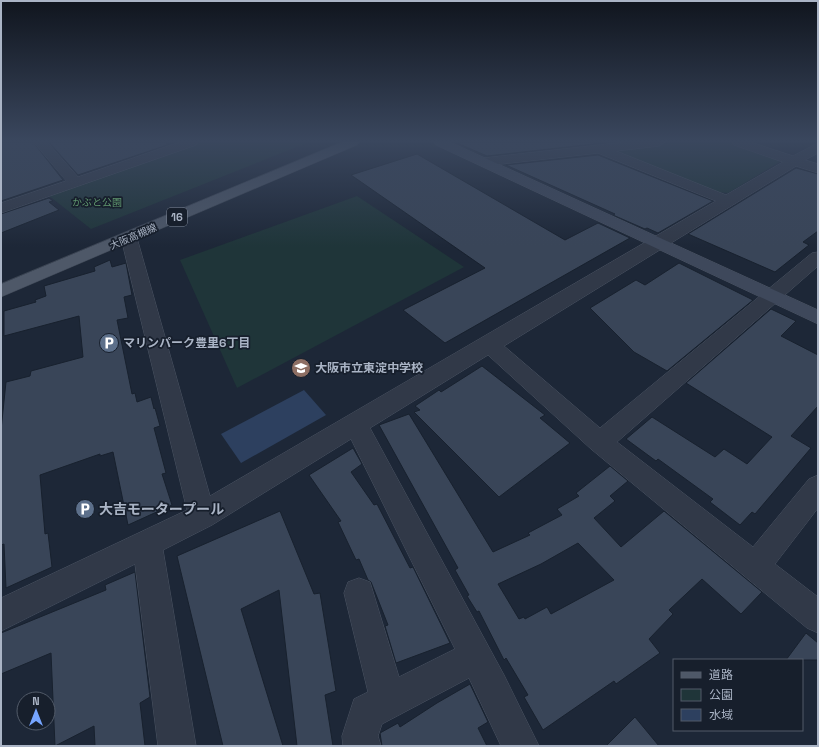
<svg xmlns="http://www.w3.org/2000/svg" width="819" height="747" viewBox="0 0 819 747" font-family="'Space Grotesk','Noto Sans JP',sans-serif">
  <rect width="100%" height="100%" fill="#1d2737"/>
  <!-- green -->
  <g fill="#1f3539">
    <polygon points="200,142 309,142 91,229 48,195"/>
    <polygon points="679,142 730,142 777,157 781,161 728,193 717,192 615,153 616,150"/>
    <polygon points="357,196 464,267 237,388 180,260"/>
  </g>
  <!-- water -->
  <polygon fill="#2d405f" points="304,390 326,415 241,463 221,434"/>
  <!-- building -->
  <g fill="#394558" stroke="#18212e" fill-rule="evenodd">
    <polygon points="1,142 33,142 63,180 1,201"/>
    <polygon points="49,142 166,142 167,145 78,175"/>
    <polygon points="455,142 602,142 602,143 487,156"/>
    <polygon points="417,154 565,240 598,223 630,238 445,343 403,310 485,268 351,175"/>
    <polygon points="598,155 713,201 658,233 647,228 645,229 613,215 615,214 506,165"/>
    <polygon points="796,168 818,174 818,231 803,242 809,245 775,272 688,234"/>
    <polygon points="49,198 53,201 49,202 59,210 1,233 1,214"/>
    <polygon points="110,260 112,267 126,263 132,295 124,297 128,318 117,320 132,394 135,393 137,402 151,397 154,409 155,408 160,426 154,428 166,473 162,474 172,505 128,525 113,452 100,456 100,454 40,475 45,534 48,533 52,567 6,588 4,544 1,545 1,430 6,382 30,376 31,371 83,357 79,316 4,336 4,311 36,302 35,300 46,296 44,286 95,271 94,267"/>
    <polygon points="679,263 753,300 667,371 634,352 590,308 636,280 645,285"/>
    <polygon points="771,309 796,321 781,336 818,355 818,406 791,436 811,448 755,514 752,512 740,525 710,502 713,499 658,459 656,461 626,439 652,417 715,457 724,449 747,464 772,437 686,383"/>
    <polygon points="482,366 545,415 540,418 570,443 499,497 414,412 420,410 415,406 439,390 441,392"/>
    <path d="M409 414 493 552 530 535 528 533 562 515 557 509 579 496 576 493 610 466 628 481 610 496 615 501 594 518 621 547 664 511 762 592 741 614 702 579 669 610 673 614 649 639 660 653 616 684 614 681 543 730 524 697 528 695 506 658 504 660 479 611 477 612 467 596 469 595 455 570 458 568 379 425ZM578 543 614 580 551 614 547 607 525 619 524 617 519 619 498 584 541 564Z"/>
    <polygon points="353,448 362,464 351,472 374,505 377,504 410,568 413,567 450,643 396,663 385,626 388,625 371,582 368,580 359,559 356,560 338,522 341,521 309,475"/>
    <polygon points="280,511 314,594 320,593 336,691 325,695 333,746 297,746 279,590 241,609 283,746 223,746 177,556"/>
    <polygon points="135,572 150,697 140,703 145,746 95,746 94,726 55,746 51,653 1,674 1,633 106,590 105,585"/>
    <polygon points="806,633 818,643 818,660 786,660"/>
    <polygon points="470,684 488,722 478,728 487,746 382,746 380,733 398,723 400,727 437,703"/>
    <polygon points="635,717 659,746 606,746"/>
  </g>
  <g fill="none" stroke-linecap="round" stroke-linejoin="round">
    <defs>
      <g id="street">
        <polygon points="34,142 47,142 78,177 180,142 198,142 196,145 1,213 1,203 66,181"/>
        <polygon points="626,142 665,142 659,146 616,151 726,195 783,162 734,145 732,142 750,142 793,156 818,143 818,153 805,160 818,164 818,173 796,166 504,346 600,428 812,253 818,252 818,266 617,442 753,547 809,479 818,475 818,508 775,564 818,597 818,633 807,628 591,449 488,355 370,428 504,675 539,746 501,746 469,678 382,724 378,736 381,746 343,746 342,736 354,699 368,692 344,593 348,582 359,578 370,582 399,677 455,649 351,439 212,525 163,550 196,746 158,746 135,564 1,631 1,598 187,510 121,238 123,234 129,233 135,234 137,238 210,496 716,201 598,153 484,166 479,165 477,162 479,159 484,158"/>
      </g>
      <polygon id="secondary" points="434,142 450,142 818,310 818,324 436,145"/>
      <polygon id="primary" points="342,142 359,142 357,145 1,297 1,284"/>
    </defs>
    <!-- street casing -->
    <use href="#street" stroke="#4b5463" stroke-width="1"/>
    <!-- secondary casing -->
    <use href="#secondary" stroke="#4b5463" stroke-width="1"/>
    <!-- primary casing -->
    <use href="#primary" stroke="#3a4351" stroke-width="1"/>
    <!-- street -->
    <use href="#street" fill="#313948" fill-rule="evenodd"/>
    <!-- secondary -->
    <use href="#secondary" fill="#3e485b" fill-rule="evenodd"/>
    <!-- primary -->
    <use href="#primary" fill="#4e5868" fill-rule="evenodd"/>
  </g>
  <!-- sky -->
  <linearGradient id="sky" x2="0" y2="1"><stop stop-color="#10151e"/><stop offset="0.57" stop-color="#3a475e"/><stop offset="1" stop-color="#3a475e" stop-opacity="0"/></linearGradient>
  <rect width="819" height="247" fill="url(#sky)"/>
  <!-- icons -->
  <defs>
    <symbol id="parking-disc" viewBox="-11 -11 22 22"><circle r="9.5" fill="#5c6f8a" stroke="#171f2c"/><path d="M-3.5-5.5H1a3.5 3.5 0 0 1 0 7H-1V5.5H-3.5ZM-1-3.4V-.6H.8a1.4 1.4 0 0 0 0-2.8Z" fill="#fff"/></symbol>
    <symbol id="school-disc" viewBox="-11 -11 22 22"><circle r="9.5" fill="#8d6e63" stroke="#171f2c"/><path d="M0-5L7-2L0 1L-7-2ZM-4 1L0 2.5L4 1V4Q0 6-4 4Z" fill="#fff"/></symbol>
  </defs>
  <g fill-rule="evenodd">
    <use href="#parking-disc" x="98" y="332" width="22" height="22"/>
    <use href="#school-disc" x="290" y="357" width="22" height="22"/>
    <use href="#parking-disc" x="74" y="498" width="22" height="22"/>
  </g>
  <g text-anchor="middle" stroke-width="3.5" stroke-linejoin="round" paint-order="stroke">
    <!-- far-park labels -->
    <g font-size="10" fill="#60976f" stroke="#171f2c">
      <text x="97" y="206">かぶと公園</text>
    </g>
    <!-- far-street labels -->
    <g font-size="10" fill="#aab4c5" stroke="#171f2c">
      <text transform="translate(133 236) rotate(-23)" y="4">大阪高槻線</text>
    </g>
    <!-- shield labels -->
    <rect fill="#171f2c" stroke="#7e8797" stroke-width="1" x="167" y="208" width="20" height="18" rx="3"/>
    <g font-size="11" font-weight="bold" fill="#aab4c5">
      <text x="177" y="221">16</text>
    </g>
    <!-- poi labels -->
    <g font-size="12" font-weight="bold" fill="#aab4c5" stroke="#171f2c" text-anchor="start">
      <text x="123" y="347">マリンパーク豊里6丁目</text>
      <text x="315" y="372">大阪市立東淀中学校</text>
    </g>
    <!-- near-poi labels -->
    <g font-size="14" font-weight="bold" fill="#aab4c5" stroke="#171f2c" text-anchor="start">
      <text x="99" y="514">大吉モータープール</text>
    </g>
  </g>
  <!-- border -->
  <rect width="819" height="747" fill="none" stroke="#aab4c5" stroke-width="4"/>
  <!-- legend -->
  <rect x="673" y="659" width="130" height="72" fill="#171f2c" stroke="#525b69"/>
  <rect x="681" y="672" width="20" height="6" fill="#4e5868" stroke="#525b69"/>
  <text x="709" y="679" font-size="12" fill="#aab4c5">道路</text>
  <rect x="681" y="689" width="20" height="12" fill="#1f3539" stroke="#525b69"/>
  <text x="709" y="699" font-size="12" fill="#aab4c5">公園</text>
  <rect x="681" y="709" width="20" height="12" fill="#2d405f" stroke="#525b69"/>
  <text x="709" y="719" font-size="12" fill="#aab4c5">水域</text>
  <!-- north arrow -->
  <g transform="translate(36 711)"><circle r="19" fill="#171f2c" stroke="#525b69"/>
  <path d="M0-3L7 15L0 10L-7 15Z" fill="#76a5ff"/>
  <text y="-6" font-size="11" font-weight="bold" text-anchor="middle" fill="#aab4c5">N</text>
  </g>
</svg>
